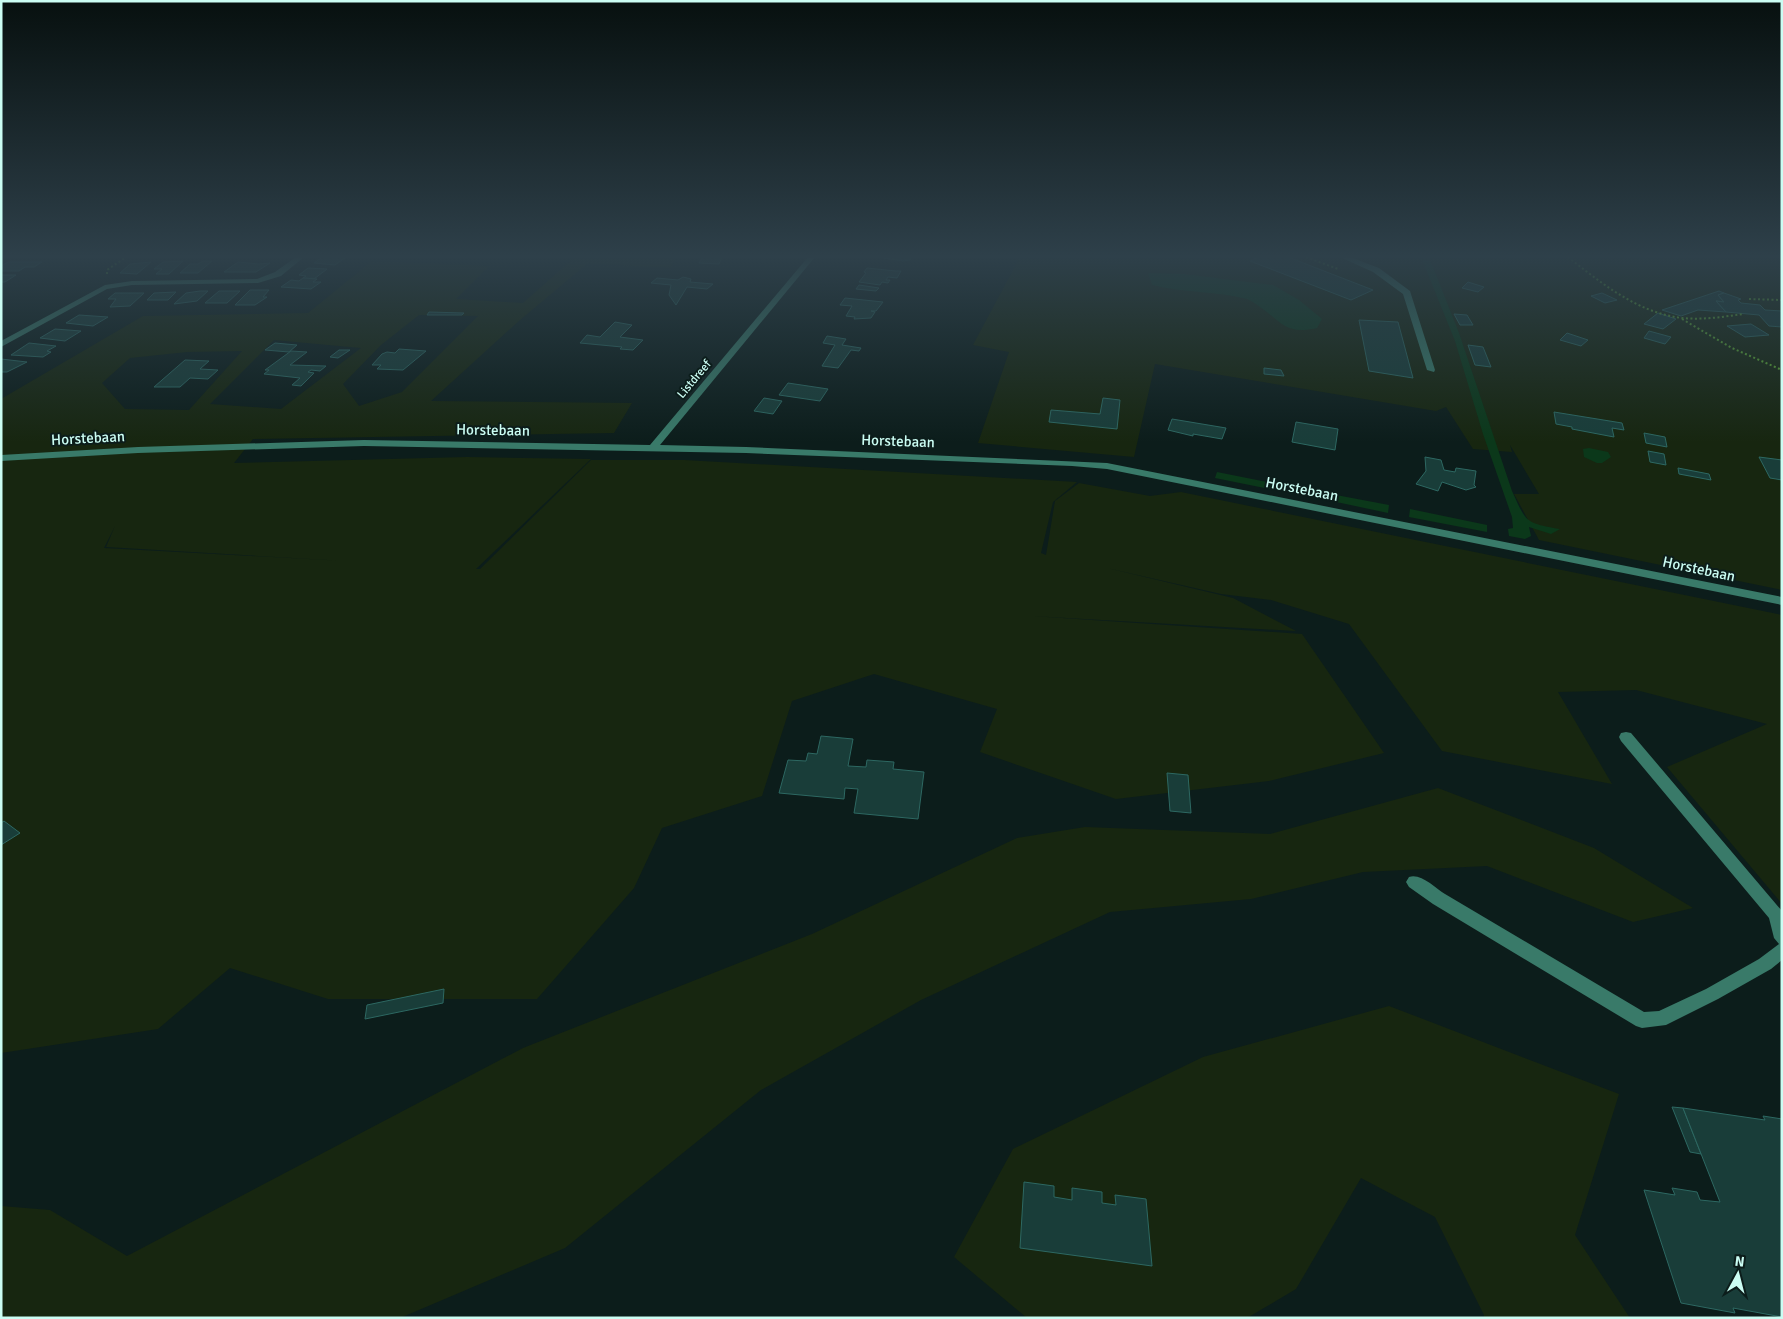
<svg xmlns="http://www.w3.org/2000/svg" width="1783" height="1319" viewBox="0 0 1783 1319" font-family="Signika,sans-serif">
  <rect width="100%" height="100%" fill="#0c1d1b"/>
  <!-- green -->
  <g fill="#172610" fill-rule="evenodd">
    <path d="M575 257H677L670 268 588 263 520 320 431 401 632 403 614 433 253 439 234 463 467 457 591 459 476 569H480L591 460H684L1077 482 1053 502 1041 553 1046 555 1055 501 1079 483 1150 496 1181 492 1782 615V904L1667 767 1767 724 1636 690 1558 692 1612 784 1442 751 1349 624 1271 600 1221 594 1107 568 1233 598 1296 631 1032 616 1302 634 1384 753 1269 781 1116 799 980 752 997 709 874 674 792 701 762 796 662 828 634 888 537 999H328L230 968 158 1029 1 1053V399L143 316 308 313 372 261 489 266 456 299 523 303ZM419 315 478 316 402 392 359 406 343 384 381 345ZM274 340 361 348 281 409 210 404ZM242 351 189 410 125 409 102 383 130 358 187 352ZM115 526 106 547 345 561 104 548Z"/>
    <polygon points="1020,257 1782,257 1782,590 1539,540 1514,494 1539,494 1510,445 1512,452 1473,449 1446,407 1436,411 1155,364 1134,457 978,443 1009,352 973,345"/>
    <polygon points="1438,788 1594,848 1693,908 1633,922 1487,866 1363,872 1251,899 1110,912 921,1000 761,1090 565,1248 400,1318 1,1318 1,1206 50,1210 127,1256 523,1048 812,934 1017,838 1085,827 1270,834"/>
    <polygon points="1389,1006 1619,1094 1575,1235 1630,1318 1484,1318 1484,1315 1435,1217 1361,1178 1296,1289 1247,1318 1027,1318 954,1257 1013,1149 1203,1057"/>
  </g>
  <!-- water -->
  <g fill="#0b381a">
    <path d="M1421 257H1429L1459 333 1512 491C1526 522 1525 523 1560 529L1551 534 1529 527 1531 536 1525 539 1509 536 1508 529 1513 528 1512 517 1483 434 1455 341Z"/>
    <path d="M1148 273 1184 274 1273 285 1299 300 1322 319 1317 328C1286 335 1283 323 1260 307 1256 304 1252 301 1247 299 1216 291 1183 293 1152 285Z"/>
    <polygon points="1589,448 1608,452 1611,457 1602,463 1597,463 1584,457 1583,449"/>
    <polygon points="1217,472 1277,484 1276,488 1274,490 1215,478"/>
    <polygon points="1299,488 1389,505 1388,513 1299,494 1297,493"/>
    <polygon points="1410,509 1487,525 1487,532 1409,517"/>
  </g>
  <!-- building -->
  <g fill="#193d39" stroke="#2d6862">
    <polygon points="322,257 346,257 335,265 314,263"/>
    <polygon points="702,257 722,257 719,264 699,263"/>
    <polygon points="912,257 910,260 903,261 884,258"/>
    <polygon points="1259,257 1288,257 1373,290 1351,300 1250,261"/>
    <polygon points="183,261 169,274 156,274 162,269 154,269 163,262"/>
    <polygon points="203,261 212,261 198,273 180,273 190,264 198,264"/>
    <polygon points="8,262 42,262 34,267 25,267 19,271 1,271 3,266 1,266"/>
    <polygon points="151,262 137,274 120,273 130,264"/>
    <polygon points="238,262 259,264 270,263 256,272 224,272"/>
    <polygon points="308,268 327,269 314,279 303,278 306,276 299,275"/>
    <polygon points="867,268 896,271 901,271 897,278 888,277 886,280 890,280 888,283 882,282 880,285 859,282 866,273 864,272"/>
    <polygon points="1,275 16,275 5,282 1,282"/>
    <polygon points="683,277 691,279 690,282 713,284 707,289 687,287 676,305 669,295 671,285 651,283 657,278 678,280"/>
    <polygon points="303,278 317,279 313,282 321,282 311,289 281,287 291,280 299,281"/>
    <polygon points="1468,282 1484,287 1478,292 1462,288"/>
    <polygon points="859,285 879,288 876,291 856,289"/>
    <polygon points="250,290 269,290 263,297 267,297 255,305 235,305"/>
    <polygon points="200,291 208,291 197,301 174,304 186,293"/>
    <polygon points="219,291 240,291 227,303 205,303"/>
    <polygon points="1719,291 1724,293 1718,295 1724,302 1716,301 1726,312 1698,310 1681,316 1662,310"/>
    <polygon points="176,292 168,300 147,300 154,293"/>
    <polygon points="115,293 144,293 130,306 110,307 116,299 108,299"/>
    <polygon points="1602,293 1617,300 1605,303 1591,296"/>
    <polygon points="1724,293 1741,299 1738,300 1741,303 1760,305 1765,310 1782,311 1782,327 1769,326 1759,315 1726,312 1716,301 1724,302 1718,295"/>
    <polygon points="845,298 883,302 876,311 871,311 875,312 871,318 854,319 855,317 846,316 852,306 840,305"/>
    <polygon points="429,312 464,313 462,315 427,315"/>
    <polygon points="1658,313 1676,319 1663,329 1644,324"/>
    <polygon points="1454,314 1467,315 1473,325 1460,325"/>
    <polygon points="79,315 108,317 93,326 66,323"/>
    <polygon points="1359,320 1398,322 1413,378 1369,371"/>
    <polygon points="615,322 632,325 620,337 643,340 633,350 620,349 622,347 580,343 587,335 600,337"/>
    <polygon points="1751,324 1769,335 1745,337 1727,326"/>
    <polygon points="55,329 81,331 65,341 40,338"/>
    <polygon points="1649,331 1671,337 1665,344 1644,338"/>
    <polygon points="1567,333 1588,340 1581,346 1560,340"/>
    <polygon points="827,336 846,339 842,345 861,348 859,351 851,350 838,368 822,366 835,345 823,343"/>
    <polygon points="29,343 56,346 47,351 51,352 43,357 11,355"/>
    <polygon points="275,343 297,345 289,352 265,350"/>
    <polygon points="1468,345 1483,347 1491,367 1475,365"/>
    <polygon points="399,349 426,351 403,370 377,369 381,365 372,365 382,354 387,352 395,353"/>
    <polygon points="339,350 350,350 338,358 330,357"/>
    <polygon points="291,351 307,352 290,365 326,366 320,371 311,370 308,372 314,373 301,386 292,385 300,378 264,374 269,370 265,370"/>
    <polygon points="1,360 1,359 27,362 7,372 1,372"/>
    <polygon points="185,360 209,361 200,369 218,370 208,379 190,378 180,387 154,387"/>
    <polygon points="1264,368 1281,370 1284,376 1264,374"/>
    <polygon points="788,383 828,389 820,401 779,395"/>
    <polygon points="764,398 782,401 773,414 754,411"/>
    <polygon points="1103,398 1120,400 1117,429 1049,422 1051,410 1100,414"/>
    <polygon points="1554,412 1622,423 1624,430 1612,428 1614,437 1572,429 1572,427 1556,424"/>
    <polygon points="1172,419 1226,428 1222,439 1193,434 1193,436 1168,430"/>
    <polygon points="1296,422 1338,429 1335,450 1292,442"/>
    <polygon points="1644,433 1665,437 1667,447 1646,443"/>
    <polygon points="1648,451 1664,454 1666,465 1650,462"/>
    <polygon points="1425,457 1441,460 1444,470 1455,472 1456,468 1476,471 1474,485 1476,487 1466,490 1442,482 1438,491 1416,484 1426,471"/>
    <polygon points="1759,457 1782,460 1782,480 1770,478"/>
    <polygon points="1678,468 1709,474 1711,480 1679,474"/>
    <polygon points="821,736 853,739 848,766 866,767 867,760 894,762 893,769 924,772 918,819 854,813 858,789 845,788 844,799 779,793 788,760 806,761 808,753 817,754"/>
    <polygon points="1167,773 1188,775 1191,813 1170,811"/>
    <polygon points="4,821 20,833 1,845 1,823"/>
    <polygon points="444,989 443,1003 365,1019 367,1005"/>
    <polygon points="1672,1107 1683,1108 1701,1154 1690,1152"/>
    <polygon points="1683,1108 1765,1120 1763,1116 1782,1119 1782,1317 1733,1308 1735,1313 1681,1303 1644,1190 1675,1195 1672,1188 1697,1192 1700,1200 1720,1202"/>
    <polygon points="1024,1182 1054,1186 1054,1197 1072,1200 1072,1188 1102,1192 1102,1203 1116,1205 1115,1195 1146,1199 1152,1266 1020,1248"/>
  </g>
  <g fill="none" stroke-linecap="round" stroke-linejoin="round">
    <!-- path -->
    <g stroke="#5da932" stroke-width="2" stroke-dasharray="2 2.5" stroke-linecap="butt">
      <polyline points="1306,257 1338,269"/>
      <path d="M1568 257C1601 283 1638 313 1682 318 1702 320 1723 317 1743 314"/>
      <polyline points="107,274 107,270 126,257"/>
      <polyline points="1749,299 1782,300"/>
      <polyline points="1682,319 1732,348 1782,370"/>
    </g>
    <!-- minor -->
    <g fill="#397a69" fill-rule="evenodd">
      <polygon points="296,257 304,257 281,276 258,283 132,285 107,289 1,347 1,341 105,285 132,281 257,279 275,272"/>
      <polygon points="808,257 815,257 660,445 746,447 1107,463 1782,597 1782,605 1107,469 1072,466 746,453 364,446 138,453 1,461 1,455 138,447 364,440 650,445"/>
      <polygon points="1340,257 1350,257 1379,268 1410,291 1435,370 1434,372 1427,370 1403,294 1373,272"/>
      <path d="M1626 732 1631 733 1782 911V960L1771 969 1718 999 1666 1025 1642 1028 1636 1026 1433 904 1409 887 1406 882 1409 877C1421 873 1435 888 1445 894L1644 1012 1659 1011 1706 989 1759 959 1779 944 1774 938 1769 918 1621 741 1619 737 1621 733Z"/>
    </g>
  </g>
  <!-- sky -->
  <linearGradient id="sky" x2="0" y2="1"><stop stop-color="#07100f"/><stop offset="0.58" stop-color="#2e404a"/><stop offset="1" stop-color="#2e404a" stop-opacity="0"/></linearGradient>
  <rect width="1783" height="442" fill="url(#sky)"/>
  <g text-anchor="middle" stroke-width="4" stroke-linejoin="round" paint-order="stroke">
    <!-- far-street labels -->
    <g font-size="12" fill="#cbfdf3" stroke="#0c1d1b">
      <text transform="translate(694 379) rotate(-50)" y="4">Listdreef</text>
    </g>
    <!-- street labels -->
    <g font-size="15" fill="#cbfdf3" stroke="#0c1d1b">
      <text transform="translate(493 430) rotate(1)" y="5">Horstebaan</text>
      <text transform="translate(88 438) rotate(-3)" y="5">Horstebaan</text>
      <text transform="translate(898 441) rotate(2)" y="5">Horstebaan</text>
      <text transform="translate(1302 489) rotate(11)" y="5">Horstebaan</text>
      <text transform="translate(1699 569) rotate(12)" y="5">Horstebaan</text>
    </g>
  </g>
  <!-- border -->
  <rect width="1783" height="1319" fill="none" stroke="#cbfdf3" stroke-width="5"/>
  <!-- north arrow -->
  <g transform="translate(1738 1274) rotate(7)" stroke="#0c1d1b" stroke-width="4" paint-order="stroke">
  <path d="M0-4L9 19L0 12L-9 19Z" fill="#cbfdf3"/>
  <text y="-8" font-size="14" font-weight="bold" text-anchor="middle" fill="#cbfdf3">N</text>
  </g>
</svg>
